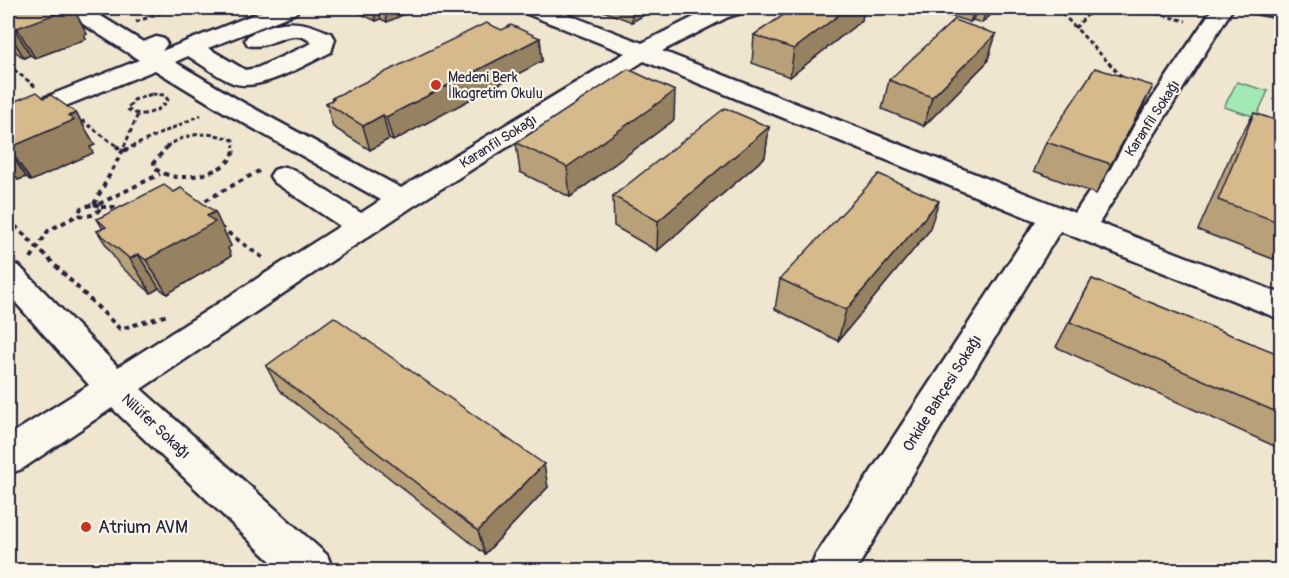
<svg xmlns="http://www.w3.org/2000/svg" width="1289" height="578" viewBox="0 0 1289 578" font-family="Pangolin,sans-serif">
  <rect width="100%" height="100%" fill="#f0e5cf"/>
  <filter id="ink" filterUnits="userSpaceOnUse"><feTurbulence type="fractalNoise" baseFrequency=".0167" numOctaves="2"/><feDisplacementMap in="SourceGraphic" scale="12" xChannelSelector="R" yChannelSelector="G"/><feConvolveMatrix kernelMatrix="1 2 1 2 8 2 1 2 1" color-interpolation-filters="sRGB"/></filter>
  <g filter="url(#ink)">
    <!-- green -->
    <polygon fill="#a3e9b6" stroke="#628678" stroke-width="1.5" points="1237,82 1268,91 1256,117 1224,107"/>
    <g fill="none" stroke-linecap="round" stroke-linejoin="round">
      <defs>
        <g id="minor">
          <path d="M64 8H88L143 42 156 37 164 39 167 44 162 51 270 8H298L296 13 208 48 245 70 257 68 312 43C292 23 271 51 248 45L245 40C249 33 257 31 264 28 290 18 308 23 332 34L335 39 331 52C308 63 259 93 233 83 218 77 203 65 188 56L175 62 242 102 401 188 625 53 525 13 523 8H551L642 43 712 8H743L741 13 728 17 662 51 1075 213 1213 8H1233L1099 223 1282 294V320L1060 231 970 378 856 570H810L816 555 1036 221 644 61 412 207 141 389 327 555 333 570H280L112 408 22 469 8 474V436L89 385 8 294V263L19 266 118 367 340 226 274 182 270 176 274 170 284 167 294 170 361 213 381 200 224 112 155 70 8 129V112L139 60 66 13Z"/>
          <polygon points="1252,8 1282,8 1282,18 1255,13"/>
        </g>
      </defs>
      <!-- minor casing -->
      <use href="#minor" stroke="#22223b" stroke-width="5"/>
      <!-- path-far1 -->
      <g stroke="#22223b" stroke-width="3" stroke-dasharray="4.5 3" stroke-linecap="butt">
        <polyline points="208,8 218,12"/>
        <polyline points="1057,8 1124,79"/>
        <polyline points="1134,8 1186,21"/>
        <polyline points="136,22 173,8"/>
        <polyline points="1075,28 1094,8"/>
        <polyline points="8,65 36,87"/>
        <path d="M152 94 164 95 168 100C158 113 141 119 127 109L134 100Z"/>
        <polyline points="76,116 118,147"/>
        <polyline points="124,147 138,114"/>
        <polyline points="131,147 201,115"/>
        <path d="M166 147C187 132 210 131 233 140L234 147"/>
      </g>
      <!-- path -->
      <g stroke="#22223b" stroke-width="4" stroke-dasharray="5 4.5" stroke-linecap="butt">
        <polyline points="116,146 123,151 134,146"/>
        <path d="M168 146 154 162 155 169C162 173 169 176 177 177 195 178 236 170 234 146"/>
        <path d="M94 204 101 207C96 216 88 217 78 215L81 208Z"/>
        <polyline points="94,204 125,146"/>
        <polyline points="99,204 160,174"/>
        <polyline points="197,205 259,171"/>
        <polyline points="101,207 124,207"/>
        <polyline points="8,219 120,329 168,315"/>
        <polyline points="220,227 263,258"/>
        <polyline points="31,258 48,231 78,215"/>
      </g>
      <!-- minor -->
      <use href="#minor" fill="#fbf7ec" fill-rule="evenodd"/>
    </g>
    <!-- wall -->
    <g fill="#b8a078" stroke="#22223b" stroke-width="1.5">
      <polygon points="8,8 73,8 87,34 84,35 86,39 35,58 30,55 24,58 8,46"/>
      <polygon points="349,8 418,8 387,22 381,19 376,21 350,9"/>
      <polygon points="595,8 656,8 632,22"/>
      <polygon points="794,8 864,8 862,20 790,77 752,63 754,35"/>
      <polygon points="931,8 998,8 982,23 973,20 970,22 930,10"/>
      <polygon points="502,30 540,38 542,61 393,141 389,139 370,150 333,127 326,103 332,100 332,98"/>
      <polygon points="996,34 987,62 924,126 882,109 889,80"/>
      <polygon points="44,98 76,113 95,145 90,147 93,153 31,181 26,177 18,180 8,171 8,104"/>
      <polygon points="1254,113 1281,122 1281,248 1273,259 1198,230 1236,143"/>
      <polygon points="1139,115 1096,194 1034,171 1046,142"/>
      <polygon points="674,120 570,197 520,172 516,143"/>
      <polygon points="769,127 765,157 657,251 614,226 613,196"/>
      <polygon points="174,192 215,212 231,246 228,248 231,256 167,294 159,288 151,293 119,265 97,231 103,229 97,219"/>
      <polygon points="929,231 838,341 775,309 780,279"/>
      <polygon points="1092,279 1281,355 1281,449 1056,347"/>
      <polygon points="266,366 548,487 485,554 279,390"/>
    </g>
    <!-- shaded-wall -->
    <g fill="#968261" stroke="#22223b" stroke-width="1.5">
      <polygon points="66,8 73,8 87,34 84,35 86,39 35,58 17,28"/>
      <polygon points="373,8 378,8 381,19 376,21"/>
      <polygon points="384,8 418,8 387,22"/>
      <polygon points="632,8 656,8 632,22"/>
      <polygon points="848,8 864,8 862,20 790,77 794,49"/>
      <polygon points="975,8 977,8 973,20 970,22"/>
      <polygon points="987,8 998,8 982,23"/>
      <polygon points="12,24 30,55 24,58 8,31 8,26"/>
      <polygon points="996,34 987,62 924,126 932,97"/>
      <polygon points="540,38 542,61 393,141 386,117"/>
      <polygon points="1153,86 1139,115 1096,194 1111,164"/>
      <polygon points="675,91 674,120 570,197 567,167"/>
      <polygon points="76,113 95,145 90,147 93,153 31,181 9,148"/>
      <polygon points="383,115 389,139 370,150 363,126"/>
      <polygon points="769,127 765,157 657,251 658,221"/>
      <polygon points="8,149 26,177 18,180 8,165"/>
      <polygon points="939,201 929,231 838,341 846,310"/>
      <polygon points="215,212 231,246 228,248 231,256 167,294 146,260 207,216"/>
      <polygon points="138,254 159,288 151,293 130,259"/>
      <polygon points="544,464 548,487 485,554 478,531"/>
    </g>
    <!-- building -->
    <g fill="#d6ba8b" stroke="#22223b" stroke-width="1.5">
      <polygon points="8,8 68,8 70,9 17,28 12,24 8,26"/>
      <polygon points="794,8 848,8 794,49 754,35"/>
      <polygon points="954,20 996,34 932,97 889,80"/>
      <polygon points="486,23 502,30 511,25 540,38 386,117 383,115 363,126 326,103 334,99 332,98"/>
      <polygon points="1095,68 1153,86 1111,164 1046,142"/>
      <polygon points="628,69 675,91 567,167 516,143"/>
      <polygon points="37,92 44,98 51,95 76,113 68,116 74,120 9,148 8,147 8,104"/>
      <polygon points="725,108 769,127 658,221 613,196"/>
      <polygon points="1254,113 1281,122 1281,223 1218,200"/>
      <polygon points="879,174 939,201 846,310 780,279"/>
      <polygon points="164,185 174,192 181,188 215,212 207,216 215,222 146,260 138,254 130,259 97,231 106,227 97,219"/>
      <polygon points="1092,279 1281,355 1281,414 1070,322"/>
      <polygon points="334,317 544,464 478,531 266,366"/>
    </g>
  </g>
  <!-- markers -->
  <g fill="#c8321e" stroke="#fbf7ec" stroke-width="2">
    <circle cx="436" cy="85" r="6"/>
    <circle cx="86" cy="527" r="6"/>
  </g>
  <g text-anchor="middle" stroke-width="4.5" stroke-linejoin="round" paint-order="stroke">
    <!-- far-poi labels -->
    <g font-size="14" fill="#22223b" stroke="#fbf7ec" text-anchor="start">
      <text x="448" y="82">Medeni Berk<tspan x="448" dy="16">İlkogretim Okulu</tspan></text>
    </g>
    <!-- far-street labels -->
    <g font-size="14" fill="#22223b" stroke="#fbf7ec">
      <text transform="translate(1152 118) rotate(-57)" y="5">Karanfil Sokağı</text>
      <text transform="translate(498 141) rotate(-32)" y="5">Karanfil Sokağı</text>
    </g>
    <!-- street labels -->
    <g font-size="15" fill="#22223b" stroke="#fbf7ec">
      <text transform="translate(942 393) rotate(-58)" y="5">Orkide Bahçesi Sokağı</text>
      <text transform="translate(156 426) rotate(43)" y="5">Nilüfer Sokağı</text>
    </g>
    <!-- near-poi labels -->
    <g font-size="18" fill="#22223b" stroke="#fbf7ec" text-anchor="start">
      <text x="98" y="533">Atrium AVM</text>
    </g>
  </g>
  <!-- margin -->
  <rect width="1289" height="578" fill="none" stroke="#fbf7ec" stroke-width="30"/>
  <rect x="15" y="15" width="1259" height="548" fill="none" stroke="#22223b" stroke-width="2" filter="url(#ink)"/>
</svg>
